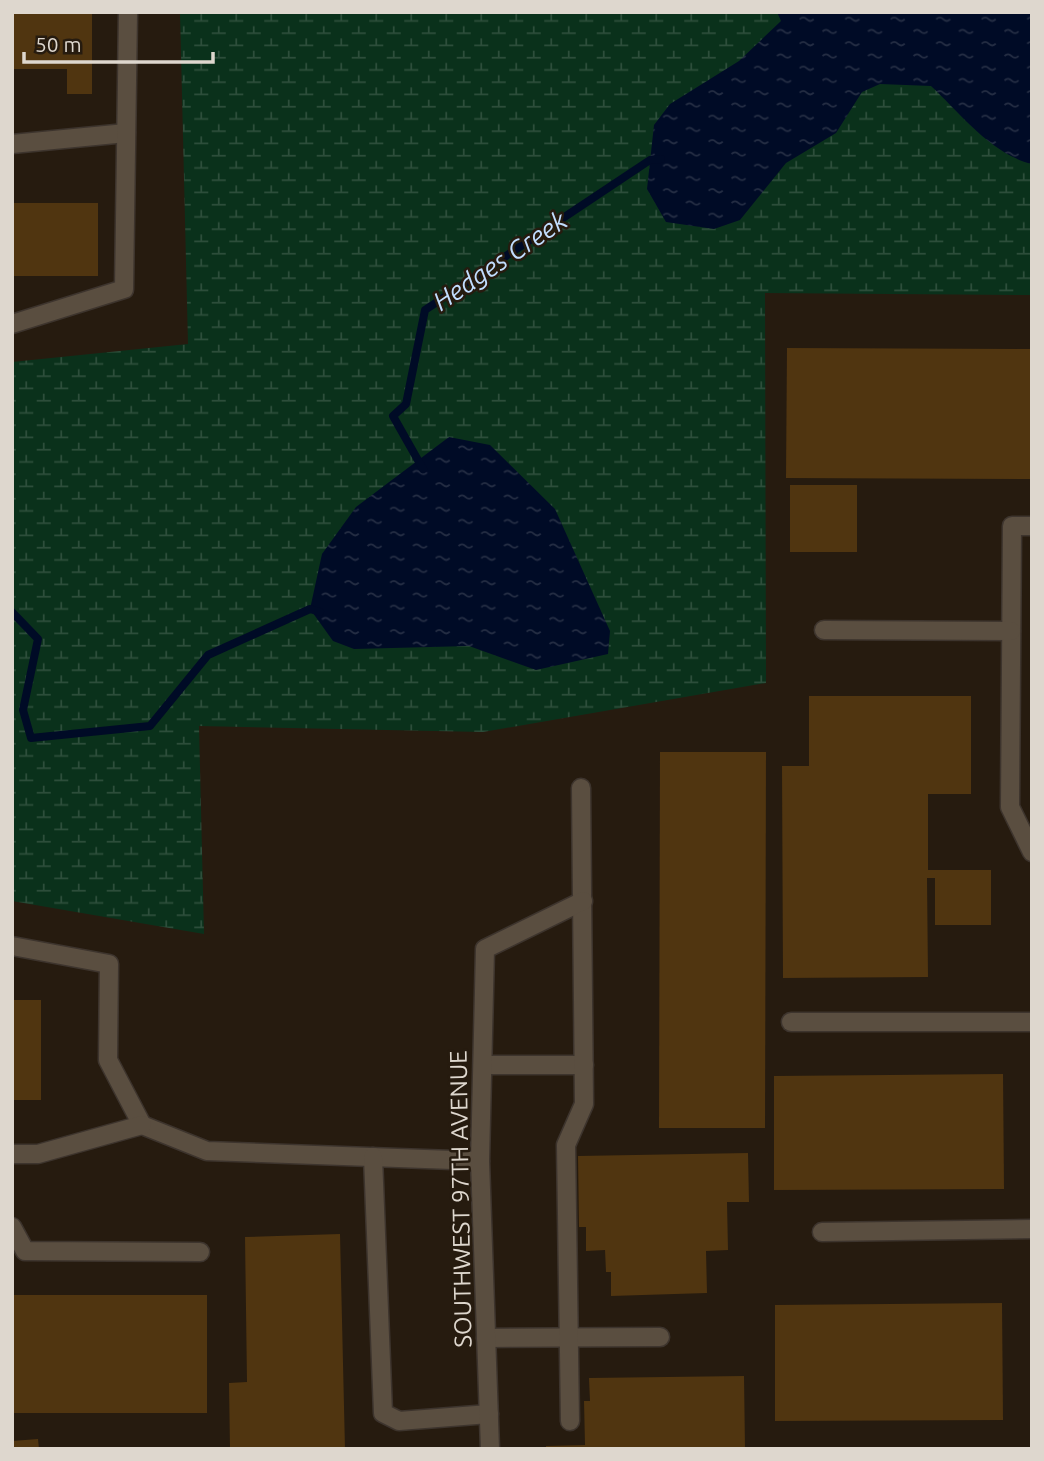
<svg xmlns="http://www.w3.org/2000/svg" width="1044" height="1461" viewBox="0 0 1044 1461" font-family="Ubuntu,sans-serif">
  <defs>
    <pattern id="wetland-marsh" width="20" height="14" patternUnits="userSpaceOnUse" patternTransform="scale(1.75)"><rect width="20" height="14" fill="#0a311b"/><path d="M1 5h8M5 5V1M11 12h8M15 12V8" fill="none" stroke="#2d4e3b"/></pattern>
    <pattern id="water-ripples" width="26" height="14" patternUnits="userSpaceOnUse" patternTransform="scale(1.75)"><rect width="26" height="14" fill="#000b26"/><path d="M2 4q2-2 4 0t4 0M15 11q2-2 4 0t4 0" fill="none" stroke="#252e44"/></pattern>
  </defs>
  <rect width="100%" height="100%" fill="#261b0f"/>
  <!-- wetland -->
  <polygon fill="url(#wetland-marsh)" points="180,12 1032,12 1032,295 765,293 766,683 483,732 199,726 204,934 12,901 12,362 188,344"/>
  <!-- water -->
  <g fill="url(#water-ripples)">
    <path d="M777 12H1032V164C991 154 960 113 931 86L880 84 862 92 836 133 786 163 740 220 714 229 666 222 647 189 654 125 670 104 739 61 781 21Z"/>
    <polygon points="449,437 490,445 555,509 610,631 608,654 536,670 469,646 354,649 333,641 310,609 322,554 356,507"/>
  </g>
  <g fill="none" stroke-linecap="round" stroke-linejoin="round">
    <!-- stream -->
    <g stroke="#000b26" stroke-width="8">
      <polyline points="423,469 393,416 406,404 425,310 650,160 661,159"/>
      <polyline points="12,612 38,639 23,710 31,738 150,726 208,655 310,609 320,612"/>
    </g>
  </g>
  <!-- building -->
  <g fill="#503510">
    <polygon points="12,12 92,12 92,94 67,94 67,69 12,69"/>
    <rect x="12" y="203" width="86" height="73"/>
    <polygon points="787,348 1032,349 1032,479 786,478"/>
    <rect x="790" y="485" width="67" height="67"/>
    <polygon points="809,696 971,696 971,794 928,794 928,870 991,870 991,925 935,925 935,878 927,878 928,977 783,978 782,766 809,766"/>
    <polygon points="660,752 766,752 765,1128 659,1128"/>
    <rect x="12" y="1000" width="29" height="100"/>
    <polygon points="1003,1074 1004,1189 774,1190 774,1076"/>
    <polygon points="748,1153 749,1202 727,1202 728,1250 706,1251 707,1293 611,1296 611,1272 606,1272 605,1250 586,1251 586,1227 579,1227 578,1156"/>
    <polygon points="340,1234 345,1449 230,1449 229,1383 247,1382 245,1237"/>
    <rect x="12" y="1295" width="195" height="118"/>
    <polygon points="1002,1303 1003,1420 775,1421 775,1305"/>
    <polygon points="744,1376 745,1449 546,1449 546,1446 585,1445 584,1401 590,1401 589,1378"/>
    <polygon points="38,1439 39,1449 12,1449 12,1441"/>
  </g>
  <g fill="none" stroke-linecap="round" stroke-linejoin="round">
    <defs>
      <g id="minor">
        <polyline points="12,144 126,133"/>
        <polyline points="12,324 124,289 128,12"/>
        <polyline points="1032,526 1012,526 1010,807 1032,852"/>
        <polyline points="824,630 1011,631"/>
        <polyline points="12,946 109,964 108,1060 142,1125"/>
        <polyline points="791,1022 1032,1022"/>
        <polyline points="483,1065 584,1065"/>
        <polyline points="142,1125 207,1151 480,1161"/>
        <polyline points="12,1154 38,1154 142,1125"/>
        <polyline points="373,1157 383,1413 399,1421 489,1414"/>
        <polyline points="12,1227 25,1251 200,1252"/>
        <polyline points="822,1232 1032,1229"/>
        <polyline points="486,1338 660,1337"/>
        <polyline points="570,1421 566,1145 584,1104 581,788"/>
        <polyline points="490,1449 480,1161 485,949 583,901"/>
      </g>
    </defs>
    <!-- minor casing -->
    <use href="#minor" stroke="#3d342d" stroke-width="21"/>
    <!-- minor -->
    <use href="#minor" stroke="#5a4e40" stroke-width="18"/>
  </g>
  <g text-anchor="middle" stroke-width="5" stroke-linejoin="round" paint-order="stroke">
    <!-- street labels -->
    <g font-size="24" fill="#ded7ce" stroke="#261b0f">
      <text transform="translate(461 1199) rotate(-91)" y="8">SOUTHWEST 97TH AVENUE</text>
    </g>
    <!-- water labels -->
    <g font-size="26" font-style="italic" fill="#c1ddfe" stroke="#261b0f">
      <text transform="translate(500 261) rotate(-34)" y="9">Hedges Creek</text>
    </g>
  </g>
  <!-- border -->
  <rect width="1044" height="1461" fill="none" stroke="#ded7ce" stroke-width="28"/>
  <!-- scale -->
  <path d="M24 52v10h189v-10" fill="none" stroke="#ded7ce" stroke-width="3.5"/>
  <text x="35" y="52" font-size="21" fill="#ded7ce" stroke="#261b0f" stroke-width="5" paint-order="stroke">50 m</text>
</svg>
